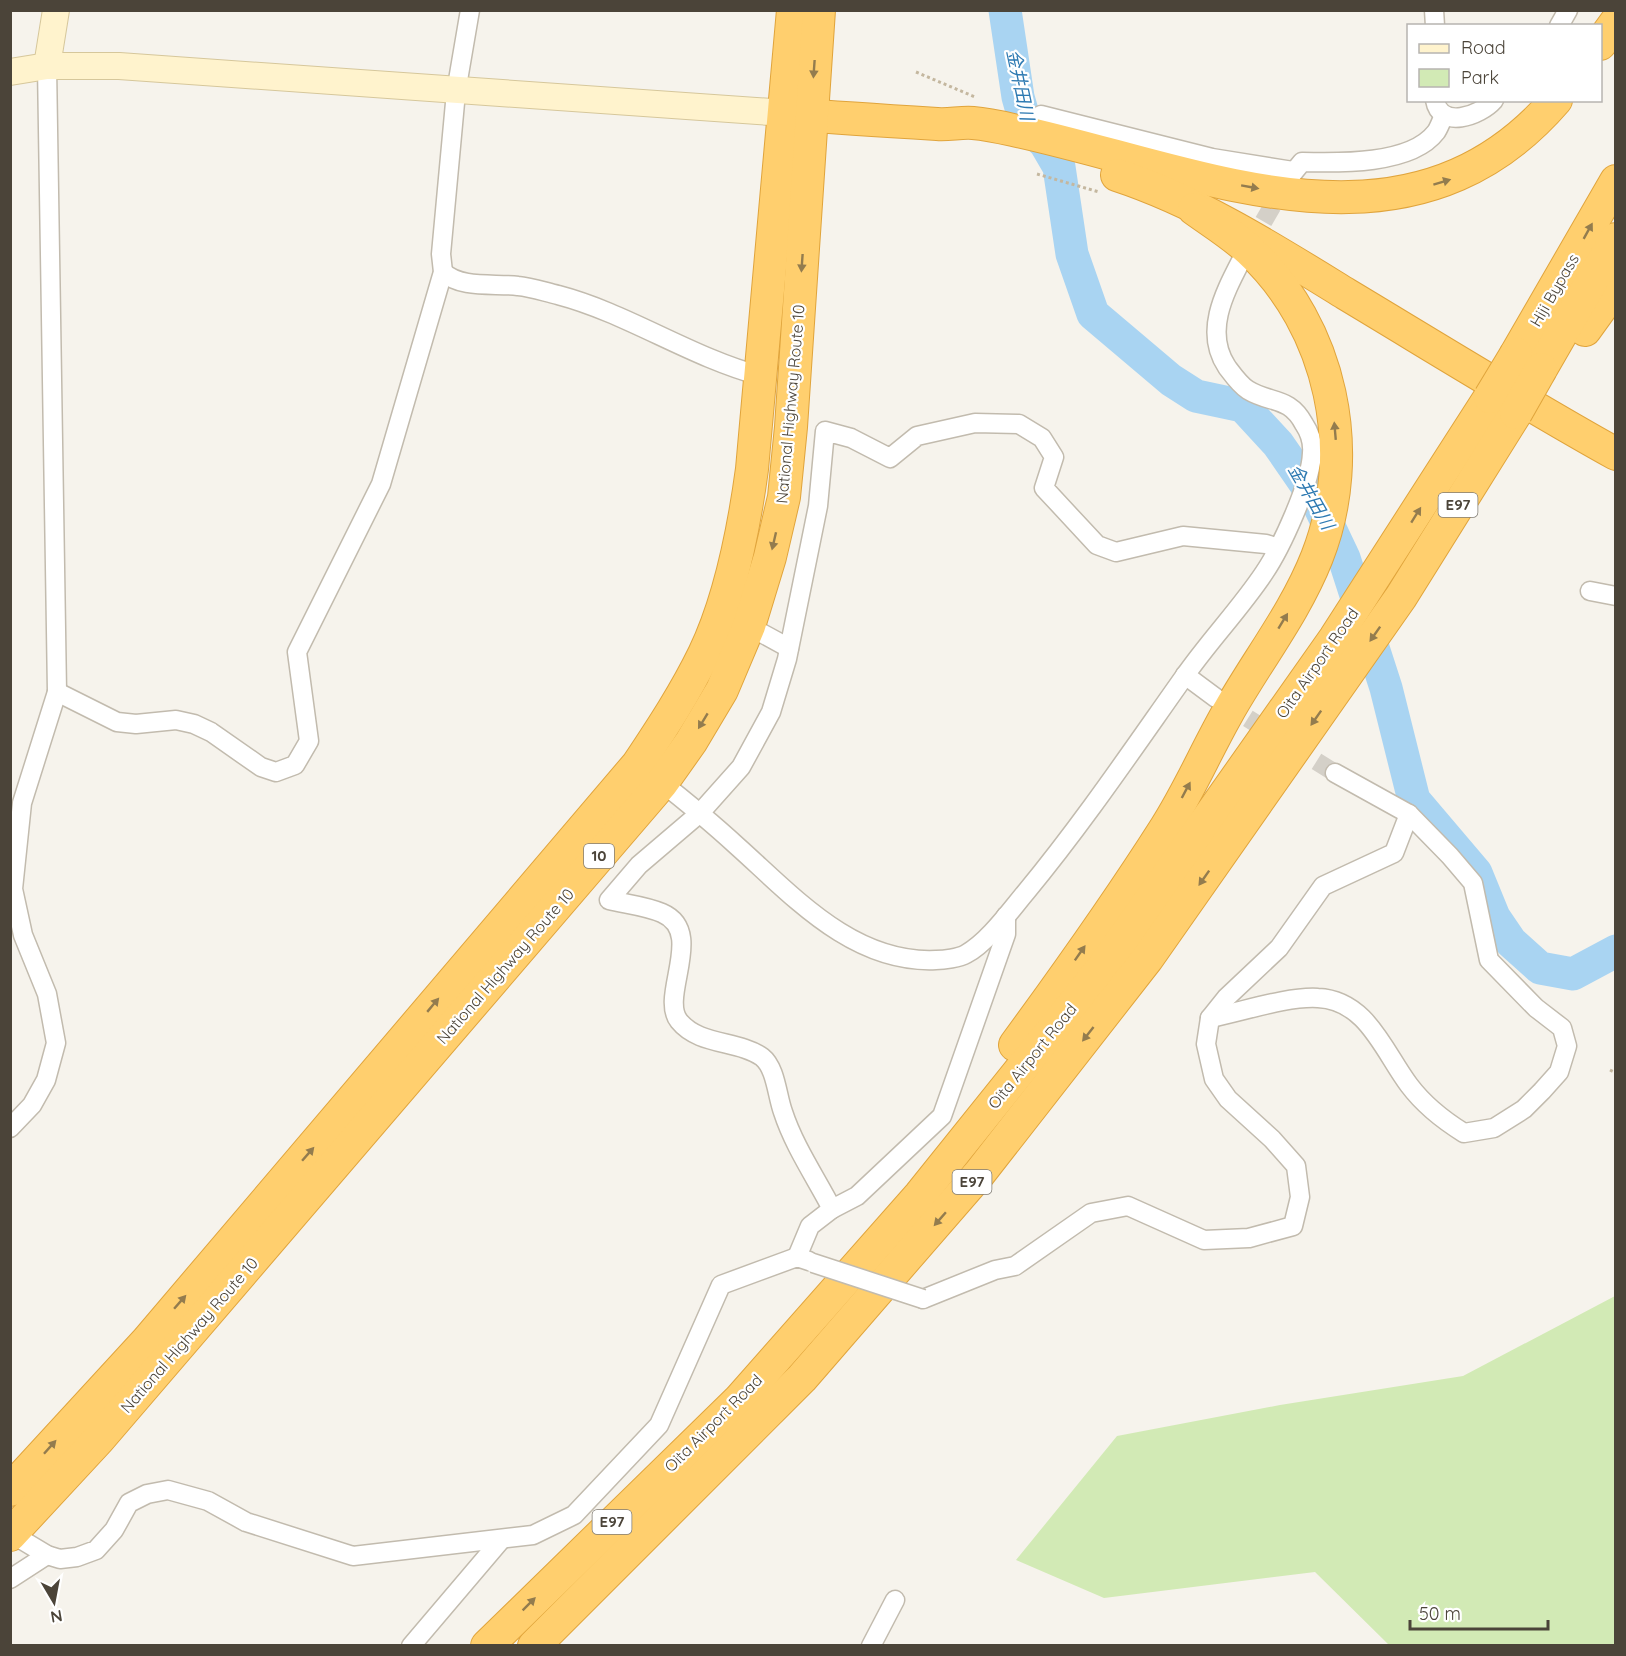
<svg xmlns="http://www.w3.org/2000/svg" width="1626" height="1656" viewBox="0 0 1626 1656" font-family="Quicksand,'Noto Sans JP',sans-serif">
  <rect width="100%" height="100%" fill="#f6f3ec"/>
  <!-- green -->
  <polygon fill="#d2eab5" points="1615,1296 1615,1645 1389,1645 1315,1572 1104,1598 1016,1560 1117,1436 1280,1405 1463,1376"/>
  <g fill="none" stroke-linecap="round" stroke-linejoin="round">
    <!-- river -->
    <polyline stroke="#a9d4f2" stroke-width="33" points="1005,10 1018,97 1026,125 1045,143 1059,167 1072,254 1093,314 1171,380 1196,396 1243,406 1278,444 1316,499 1344,558 1386,688 1414,800 1476,873 1494,917 1511,942 1540,968 1573,974 1616,951"/>
    <!-- street-tunnel -->
    <g stroke="#d4d0c8" stroke-width="18" stroke-dasharray="18 9" stroke-linecap="butt">
      <polyline points="1250,245 1284,186"/>
      <polyline points="1225,704 1335,773"/>
    </g>
    <defs>
      <g id="street">
        <polyline points="1434,10 1435,26"/>
        <polyline points="1559,26 1568,10"/>
        <path d="M1435 100C1440 130 1480 116 1494 100"/>
        <polyline points="1041,115 1212,158 1293,171"/>
        <path d="M1288 179 1302 162C1338 163 1411 165 1436 132 1439 128 1441 121 1444 116"/>
        <path d="M443 272C461 289 494 283 518 286 531 287 545 292 558 295 627 313 690 357 761 376"/>
        <polyline points="1590,591 1616,596"/>
        <polyline points="743,623 789,648"/>
        <polyline points="1185,675 1216,698"/>
        <polyline points="57,692 117,722 136,724 176,720 194,724 211,732 261,767 276,772 295,765 309,741 297,652 381,484 443,272 441,254 456,92 470,10"/>
        <path d="M656 778C684 800 711 822 737 846 793 896 853 964 936 960 944 960 959 958 966 954 988 942 1010 911 1026 892 1083 823 1133 749 1184 677 1209 641 1240 609 1264 573 1281 548 1311 483 1312 453 1313 442 1310 433 1304 424 1289 396 1271 404 1248 390 1240 385 1233 375 1227 367 1203 331 1225 292 1243 257"/>
        <path d="M1210 1018C1241 1012 1288 996 1318 998 1367 1000 1384 1052 1409 1085 1424 1105 1443 1120 1464 1133L1494 1128 1524 1109 1542 1091 1559 1072 1567 1046 1562 1028 1536 1008 1489 960 1473 883 1450 856 1409 814 1335 773"/>
        <polyline points="10,1128 32,1105 46,1080 56,1043 47,994 23,935 13,889 22,803 57,692 47,66"/>
        <polyline points="832,1209 857,1196 942,1116 1006,934 1006,916"/>
        <path d="M797 1257 810 1226 832 1209C816 1178 794 1146 783 1112 777 1096 776 1068 762 1057 738 1040 699 1046 679 1021 659 996 706 932 662 913 646 906 626 904 609 900L639 865 700 813 741 767 771 712 787 659 818 506 825 431 851 438 890 458 917 436 975 423 1019 424 1042 438 1054 457 1044 488 1097 545 1116 552 1183 536 1266 544 1278 548"/>
        <polyline points="923,1299 995,1270 1015,1266 1091,1213 1128,1206 1204,1240 1249,1238 1293,1226 1300,1197 1296,1166 1272,1139 1228,1099 1214,1079 1206,1044 1210,1018 1226,998 1279,948 1323,886 1394,853 1409,814"/>
        <polyline points="12,1534 47,1555 60,1559 77,1557 96,1550 114,1530 129,1503 147,1494 168,1490 208,1501 246,1522 353,1556 533,1535 574,1515 659,1425 721,1285 797,1257 809,1261"/>
        <polyline points="10,1579 47,1555"/>
        <polyline points="411,1646 501,1540"/>
        <polyline points="871,1646 895,1600"/>
      </g>
      <g id="secondary">
        <polyline points="47,66 56,10"/>
        <polyline points="10,72 47,66 119,66 785,113"/>
      </g>
      <g id="highway">
        <polyline points="1600,44 1616,22"/>
        <path d="M792 114C840 118 888 121 937 124 949 125 961 122 973 123 986 124 1000 127 1013 130 1197 169 1406 274 1556 100"/>
        <path d="M1117 175C1199 202 1273 249 1346 294 1436 348 1524 403 1616 454"/>
        <polyline points="1585,330 1616,287"/>
        <polyline points="1516,354 1616,181"/>
        <polyline points="1541,369 1616,239"/>
        <path d="M1015 1045C1067 974 1119 901 1166 827 1189 791 1206 751 1227 714 1256 662 1295 613 1317 557 1358 453 1332 326 1249 250 1233 235 1212 222 1194 209"/>
        <path d="M10 1490 147 1341 638 764C662 728 685 693 704 654 730 600 744 528 752 469L793 10"/>
        <polyline points="10,1535 99,1439 662,783 691,742 722,690 749,626 770,557 784,497 791,427 819,10"/>
        <polyline points="487,1646 739,1400 920,1195 1103,967 1335,638 1490,397"/>
        <polyline points="534,1646 802,1378 979,1174 1147,959 1401,597 1516,413"/>
      </g>
    </defs>
    <!-- street casing -->
    <use href="#street" stroke="#c2bbae" stroke-width="21"/>
    <!-- secondary casing -->
    <use href="#secondary" stroke="#d6c79b" stroke-width="28"/>
    <!-- highway casing -->
    <use href="#highway" stroke="#e0a43c" stroke-width="34"/>
    <!-- path -->
    <g stroke="#c4b79f" stroke-width="3" stroke-dasharray="3 3" stroke-linecap="butt">
      <polyline points="916,72 975,97"/>
      <polyline points="1037,174 1099,192"/>
      <polyline points="1610,1070 1616,1073"/>
    </g>
    <!-- street -->
    <use href="#street" stroke="#fff" stroke-width="18"/>
    <!-- secondary -->
    <use href="#secondary" stroke="#fff3cd" stroke-width="26"/>
    <!-- highway -->
    <use href="#highway" stroke="#ffcf6e" stroke-width="32"/>
    <defs>
      <polyline id="street-bridge" points="813,1263 923,1299"/>
      <g id="highway-bridge">
        <polyline points="1490,397 1516,354"/>
        <polyline points="1516,413 1541,369"/>
      </g>
    </defs>
    <!-- street-bridge casing -->
    <use href="#street-bridge" stroke="#c2bbae" stroke-width="21" stroke-linecap="butt"/>
    <!-- highway-bridge casing -->
    <use href="#highway-bridge" stroke="#e0a43c" stroke-width="34" stroke-linecap="butt"/>
    <!-- street-bridge -->
    <use href="#street-bridge" stroke="#fff" stroke-width="18"/>
    <!-- highway-bridge -->
    <use href="#highway-bridge" stroke="#ffcf6e" stroke-width="32"/>
  </g>
  <!-- one-way arrows -->
  <defs><path id="oneway-solid" d="M-6-.8H1V-3.2L6.5 0L1 3.2V.8H-6Z" transform="scale(1.5)"/></defs>
  <g fill="#937c4e">
    <use href="#oneway-solid" transform="translate(814 69) rotate(94)"/>
    <use href="#oneway-solid" transform="translate(1442 182) rotate(-17)"/>
    <use href="#oneway-solid" transform="translate(1250 187) rotate(10)"/>
    <use href="#oneway-solid" transform="translate(1588 231) rotate(-61)"/>
    <use href="#oneway-solid" transform="translate(802 263) rotate(94)"/>
    <use href="#oneway-solid" transform="translate(1335 431) rotate(-95)"/>
    <use href="#oneway-solid" transform="translate(1416 515) rotate(-58)"/>
    <use href="#oneway-solid" transform="translate(774 541) rotate(103)"/>
    <use href="#oneway-solid" transform="translate(1283 621) rotate(-59)"/>
    <use href="#oneway-solid" transform="translate(1375 634) rotate(125)"/>
    <use href="#oneway-solid" transform="translate(1316 718) rotate(125)"/>
    <use href="#oneway-solid" transform="translate(703 721) rotate(121)"/>
    <use href="#oneway-solid" transform="translate(1186 790) rotate(-62)"/>
    <use href="#oneway-solid" transform="translate(1204 878) rotate(125)"/>
    <use href="#oneway-solid" transform="translate(1080 953) rotate(-55)"/>
    <use href="#oneway-solid" transform="translate(433 1005) rotate(-50)"/>
    <use href="#oneway-solid" transform="translate(1088 1034) rotate(128)"/>
    <use href="#oneway-solid" transform="translate(308 1154) rotate(-49)"/>
    <use href="#oneway-solid" transform="translate(940 1219) rotate(131)"/>
    <use href="#oneway-solid" transform="translate(180 1302) rotate(-49)"/>
    <use href="#oneway-solid" transform="translate(50 1447) rotate(-48)"/>
    <use href="#oneway-solid" transform="translate(529 1604) rotate(-45)"/>
  </g>
  <g text-anchor="middle" stroke-width="4.5" stroke-linejoin="round" paint-order="stroke">
    <!-- shield labels -->
    <g fill="#fff" stroke="#817c74" stroke-width="1.5">
      <rect x="1438.5" y="493" width="39" height="24" rx="4.5"/>
      <rect x="584" y="844" width="30" height="24" rx="4.5"/>
      <rect x="952.5" y="1170" width="39" height="24" rx="4.5"/>
      <rect x="592.5" y="1510" width="39" height="24" rx="4.5"/>
    </g>
    <g font-size="15" font-weight="bold" fill="#4b4439">
      <text x="1458" y="510">E97</text>
      <text x="599" y="861">10</text>
      <text x="972" y="1187">E97</text>
      <text x="612" y="1527">E97</text>
    </g>
    <!-- street labels -->
    <g font-size="16" fill="#4b4439" stroke="#fff">
      <text transform="translate(1554 290) rotate(-60)" y="6">Hiji Bypass</text>
      <text transform="translate(790 404) rotate(-85)" y="6">National Highway Route 10</text>
      <text transform="translate(1317 663) rotate(-55)" y="6">Oita Airport Road</text>
      <text transform="translate(505 966) rotate(-49)" y="6">National Highway Route 10</text>
      <text transform="translate(1032 1056) rotate(-51)" y="6">Oita Airport Road</text>
      <text transform="translate(189 1335) rotate(-49)" y="6">National Highway Route 10</text>
      <text transform="translate(713 1423) rotate(-45)" y="6">Oita Airport Road</text>
    </g>
    <!-- water labels -->
    <g font-size="18" font-style="italic" fill="#2e7ab2" stroke="#fff">
      <text transform="translate(1020 85) rotate(78)" y="6">金井田川</text>
      <text transform="translate(1311 497) rotate(60)" y="6">金井田川</text>
    </g>
  </g>
  <!-- border -->
  <rect width="1626" height="1656" fill="none" stroke="#4b4439" stroke-width="24"/>
  <!-- legend -->
  <rect x="1407" y="24" width="195" height="78" fill="#ffffff" stroke="#b7b4b0" stroke-width="1.5"/>
  <rect x="1419" y="44" width="30" height="9" fill="#fff3cd" stroke="#b7b4b0" stroke-width="1.5"/>
  <text x="1461" y="54" font-size="18" fill="#4b4439">Road</text>
  <rect x="1419" y="69" width="30" height="18" fill="#d2eab5" stroke="#b7b4b0" stroke-width="1.5"/>
  <text x="1461" y="84" font-size="18" fill="#4b4439">Park</text>
  <!-- north arrow -->
  <g transform="translate(54 1602) rotate(170)" stroke="#ffffff" stroke-width="4.5" paint-order="stroke">
  <path d="M0-4.5L10 22L0 15L-10 22Z" fill="#4b4439"/>
  <text y="-9" font-size="16" font-weight="bold" text-anchor="middle" fill="#4b4439">N</text>
  </g>
  <!-- scale -->
  <path d="M1410 1620v9h138v-9" fill="none" stroke="#4b4439" stroke-width="3"/>
  <text x="1419" y="1620" font-size="18" fill="#4b4439" stroke="#ffffff" stroke-width="4.5" paint-order="stroke">50 m</text>
</svg>
